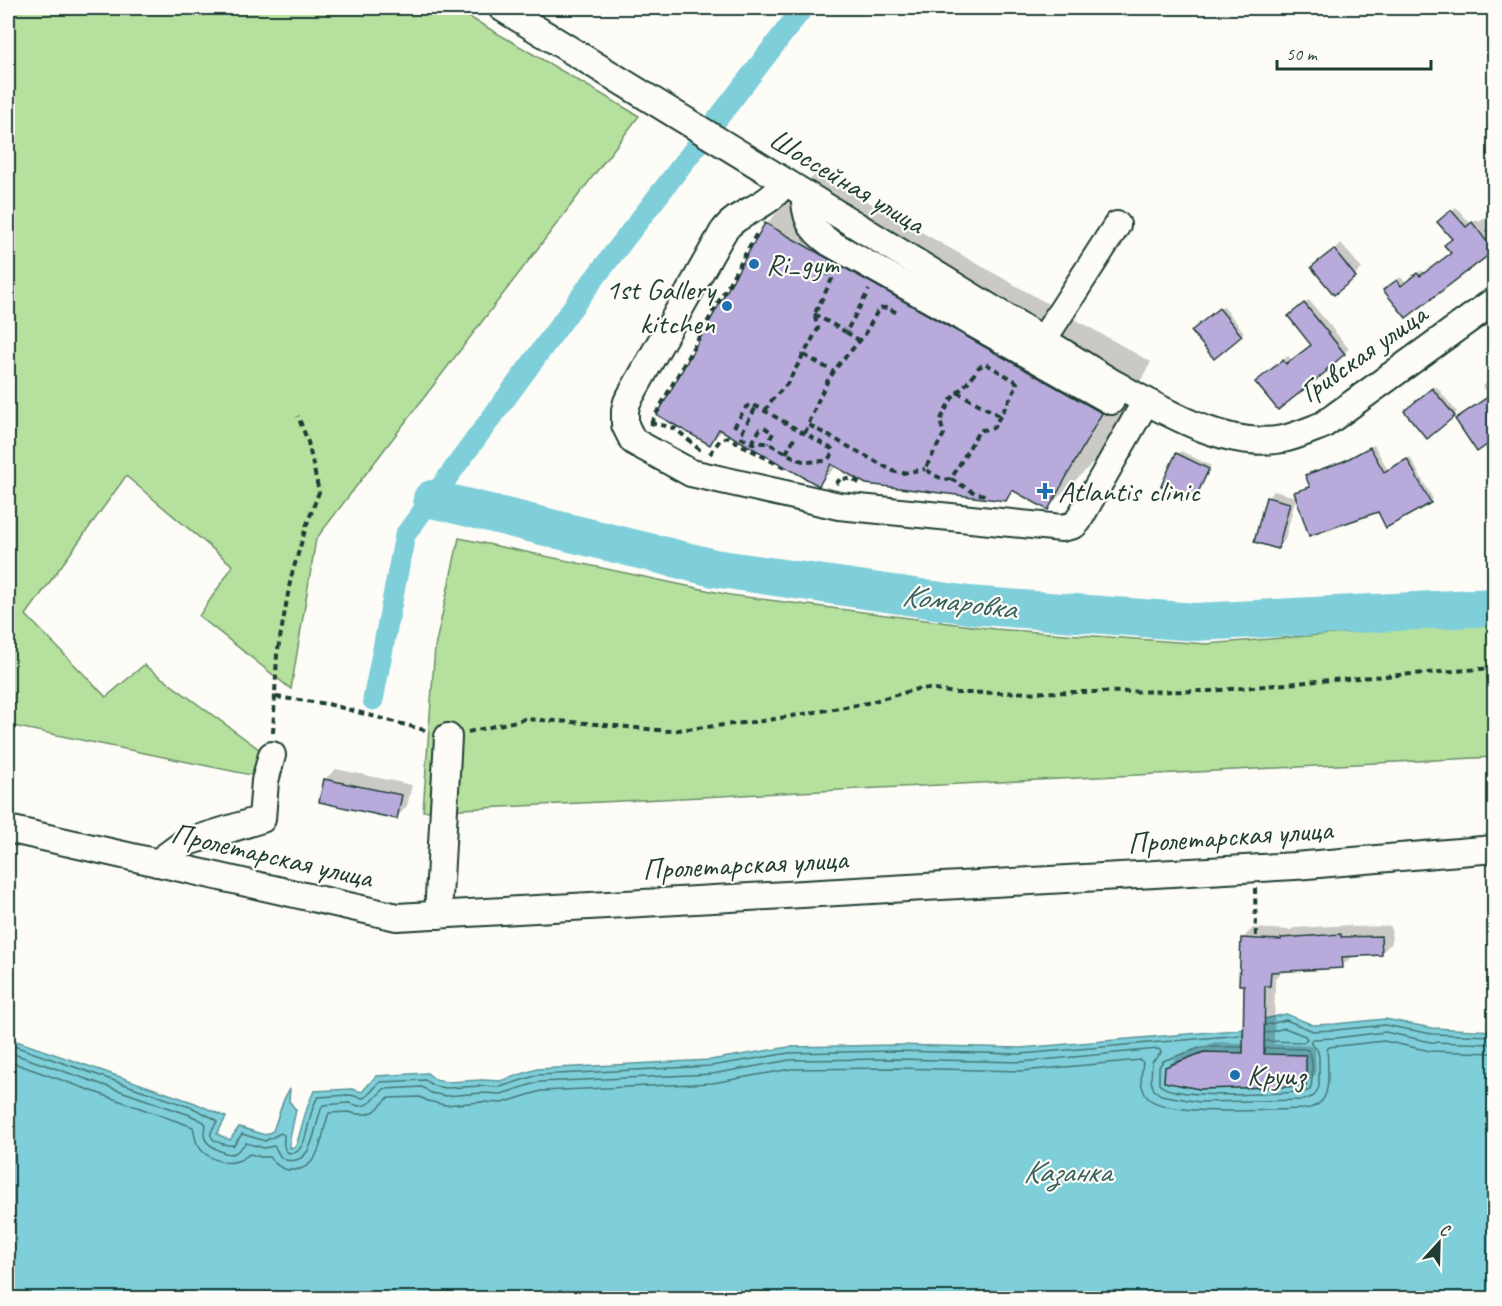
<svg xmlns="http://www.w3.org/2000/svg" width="1502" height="1306" viewBox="0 0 1502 1306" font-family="Caveat,sans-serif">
  <rect width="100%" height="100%" fill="#fdfcf7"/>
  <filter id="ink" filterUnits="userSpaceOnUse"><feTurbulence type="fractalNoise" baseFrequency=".0167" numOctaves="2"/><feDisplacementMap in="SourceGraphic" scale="12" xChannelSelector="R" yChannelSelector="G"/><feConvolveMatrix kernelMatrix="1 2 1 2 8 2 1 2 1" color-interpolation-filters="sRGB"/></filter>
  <g filter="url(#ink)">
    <!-- green -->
    <g fill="#b6e09d" stroke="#6a8e68" stroke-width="1.5">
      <polygon points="8,8 454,8 639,116 316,539 291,689 199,616 233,566 126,476 26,615 106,697 144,665 263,752 251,775 8,725"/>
      <polygon points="459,538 730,595 995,629 1206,644 1494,621 1494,757 423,811 435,647"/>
    </g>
    <!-- water -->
    <path fill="#7fcfda" stroke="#599598" stroke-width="1.5" fill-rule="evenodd" d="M1286 1014 1313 1025 1335 1024 1385 1019 1432 1028 1494 1031V1298H8V1038L195 1103 226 1117 217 1134 230 1140 239 1127 265 1135 273 1131 284 1099 290 1088 289 1101 296 1110 290 1138V1148L296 1146C302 1128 305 1109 314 1091L352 1089 362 1092 376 1076 427 1073 436 1080 447 1082 482 1080 500 1081 537 1069 710 1060 789 1047 895 1045 1021 1048 1247 1029 1256 1021ZM1204 1052 1306 1086 1199 1089 1164 1082 1165 1067Z"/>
    <!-- shadow -->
    <g fill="#0003">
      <polygon points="817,173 1151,362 1098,458 1047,508 1015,490 1005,500 837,466 818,484 723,430 710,443 766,224"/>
      <polygon points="1456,207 1471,224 1477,219 1479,222 1494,209 1494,249 1446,287 1389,286 1401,277 1406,283 1422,270 1424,273 1452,253 1454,238 1443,218"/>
      <polygon points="1341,243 1362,269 1334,293 1320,261"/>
      <polygon points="1309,300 1349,349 1344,353 1261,378 1288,356 1292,360 1313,344 1295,311"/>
      <polygon points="1223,306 1244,332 1241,335 1196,328"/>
      <polygon points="1494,376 1494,438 1478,449 1457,419 1463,413 1490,396 1482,387"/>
      <polygon points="1436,386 1457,412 1454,415 1409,408"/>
      <polygon points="1374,445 1388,470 1410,457 1433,499 1430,502 1379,510 1296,493 1299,490 1311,486 1307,475 1310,472 1349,459"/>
      <polygon points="1181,451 1211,466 1197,496 1194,499 1178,454"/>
      <polygon points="1274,491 1296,497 1285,540 1278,547 1267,498"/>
      <polygon points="336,769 412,785 407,806 397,817 325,779"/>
      <polygon points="1351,925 1351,927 1391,926 1392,943 1381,953 1353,956 1342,966 1280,970 1280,974 1275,978 1274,1044 1315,1046 1316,1074 1305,1085 1166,1068 1177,1057 1215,1042 1244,1043 1245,984 1243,938 1253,928 1291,930 1293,928"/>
    </g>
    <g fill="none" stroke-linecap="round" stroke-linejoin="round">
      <!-- shore -->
      <g stroke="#457776" stroke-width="1.5">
        <polyline points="1266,1025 1286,1020 1313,1031 1336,1030 1385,1025 1432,1034 1494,1036"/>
        <polyline points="1266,1041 1304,1042 1307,1039 1305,1036 1285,1028 1266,1033"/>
        <path d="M8 1044 193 1108 215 1119 217 1122C214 1126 210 1131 211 1136 214 1143 228 1146 234 1145L242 1134 265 1141 281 1133 284 1135C284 1139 283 1146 285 1149 287 1153 289 1153 293 1153 306 1152 308 1121 312 1111 313 1106 315 1102 318 1097L350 1095 363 1098 367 1096 380 1082 425 1080 434 1086 446 1088 481 1086 500 1087 538 1075 711 1066 789 1053 895 1051 1021 1054 1242 1035"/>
        <path d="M1242 1047H1202L1163 1061 1159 1067V1084C1173 1101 1279 1093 1304 1092L1310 1090C1313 1080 1314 1061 1309 1051L1305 1049 1266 1048"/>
        <path d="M8 1052 190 1115 204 1122 206 1125C200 1139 208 1145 220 1151 225 1153 229 1155 235 1153 239 1151 242 1146 246 1143L264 1148 274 1146C277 1149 278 1155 282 1158 286 1161 291 1161 296 1160 315 1156 315 1119 323 1105L349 1103 359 1106 365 1105 371 1102 384 1089 422 1087 431 1093 446 1096 481 1093 501 1094 539 1082 712 1074 790 1060 895 1059 1021 1062 1158 1049 1160 1050 1161 1053 1152 1062 1151 1081 1154 1090 1161 1095 1199 1102 1304 1100 1314 1096 1319 1087V1056L1317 1049 1310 1043 1312 1039 1336 1038 1385 1032 1431 1042 1494 1044"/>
        <path d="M8 1061 193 1127C195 1132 194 1139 198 1145 204 1157 225 1166 237 1161 242 1160 246 1156 250 1154L261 1157H269C276 1165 283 1171 294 1170 322 1168 321 1134 329 1113L348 1112 357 1114H367L375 1111 388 1098 420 1097 428 1101 445 1105 481 1102 502 1103 541 1091 713 1083 791 1069 895 1068 1022 1071 1140 1060 1143 1062C1141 1074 1139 1088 1148 1098 1168 1118 1275 1109 1305 1109 1326 1106 1328 1092 1328 1074 1328 1066 1328 1058 1327 1050L1329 1047 1384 1041 1430 1051 1494 1053"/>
      </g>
      <!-- canal -->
      <polyline stroke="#7fcfda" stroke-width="21" points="373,700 405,535 587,288 803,8"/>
      <!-- river -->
      <polyline stroke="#7fcfda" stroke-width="38" points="432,499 714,568 969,605 1196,622 1494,607"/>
    </g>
    <!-- building -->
    <g fill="#b8abdc" stroke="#1f3d34" stroke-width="1.5">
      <polygon points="1451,210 1466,227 1472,222 1494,251 1406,318 1383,290 1397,280 1401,286 1417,273 1420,276 1451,253 1444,245 1452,239 1437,222"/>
      <polygon points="765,223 1102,413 1048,510 1012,490 1006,501 866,484 831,464 819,486 719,429 710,445 657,415"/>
      <polygon points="1334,249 1356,277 1334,295 1311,267"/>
      <polygon points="1304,303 1345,354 1326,370 1327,371 1278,410 1255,382 1283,360 1286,364 1311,345 1288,316"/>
      <polygon points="1219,308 1242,336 1214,359 1191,331"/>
      <polygon points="1432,388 1455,416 1427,439 1404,411"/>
      <polygon points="1494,393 1494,440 1477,452 1455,419"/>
      <polygon points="1370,447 1384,472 1407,459 1431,503 1386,528 1378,512 1309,536 1294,492 1310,487 1305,475 1344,461"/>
      <polygon points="1176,453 1209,469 1194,501 1161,486"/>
      <polygon points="1266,497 1290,503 1278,549 1254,542"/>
      <polygon points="324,779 402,795 397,819 319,802"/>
      <polygon points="1341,934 1341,937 1381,936 1382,955 1342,957 1343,968 1271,972 1270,986 1265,986 1264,1054 1306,1055 1306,1086 1199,1089 1164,1082 1165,1067 1204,1052 1243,1053 1244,985 1239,985 1241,938 1281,940 1281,938"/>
    </g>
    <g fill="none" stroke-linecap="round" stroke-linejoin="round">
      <defs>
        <g id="minor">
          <path d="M502 8 1113 383C1162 410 1226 450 1283 439 1297 436 1310 430 1323 425L1494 301"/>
          <path d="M784 182C769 209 739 209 723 232L627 402 625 410V425L633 441 691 473 839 506 1062 528 1074 525 1078 521 1146 401"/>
          <path d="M804 194C807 220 808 227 830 243L1111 401"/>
          <polyline points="1043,340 1117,225"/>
          <polyline points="8,829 397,917 1295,866 1494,849"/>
          <polyline points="157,863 184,843 262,819 265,781 272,755"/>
          <polyline points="438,915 448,737"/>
        </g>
      </defs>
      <!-- minor casing -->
      <use href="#minor" stroke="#1f3d34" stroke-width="30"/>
      <!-- path -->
      <g stroke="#1f3d34" stroke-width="4" stroke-dasharray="6 4.5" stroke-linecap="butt">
        <polyline points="814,314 846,332"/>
        <polyline points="860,341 846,332 869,290"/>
        <polyline points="804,355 834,372"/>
        <path d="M986 364 1014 380 1017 383 1016 388 994 427C990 431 984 428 979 431L951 479C942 481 933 474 925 469L944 434 940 421 950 401 955 395 969 381 979 367Z"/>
        <polyline points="957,392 1000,416"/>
        <path d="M765 411 772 400 787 384 818 329C818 323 814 320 815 313L832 279 830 275 820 269"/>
        <polyline points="650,423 666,426 676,429 700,450"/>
        <polyline points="651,423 757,233"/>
        <polyline points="809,425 895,472 903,473 925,469"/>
        <path d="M734 427 746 407C753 403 759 408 765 411L832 449 833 452 830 457 825 461 806 462 797 459 768 443H752L742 438 741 434 756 407"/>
        <path d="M805 433 820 396 828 380 840 363 864 336 877 312C883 304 890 309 897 313"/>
        <polyline points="752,443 760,429 764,427 773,433 768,443"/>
        <polyline points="786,453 795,437"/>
        <polyline points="710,454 720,440 727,437 788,470"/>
        <polyline points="951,479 975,493 985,495"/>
        <polyline points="836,484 841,478 854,480 863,485"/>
        <polyline points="276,697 328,704 428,731"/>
        <polyline points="468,732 525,719 586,723 668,731 762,721 863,704 921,688 956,693 1210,691 1318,681 1494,668"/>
        <polyline points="273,733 277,655 291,577 307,524 319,492 308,442 298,416"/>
        <polyline points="1255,888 1256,939"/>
      </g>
      <!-- minor -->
      <use href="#minor" stroke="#fdfcf7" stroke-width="26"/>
    </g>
  </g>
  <!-- markers -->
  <g fill="#1f6fb2" stroke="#fdfcf7" stroke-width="2">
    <circle cx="754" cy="264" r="6"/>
    <circle cx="727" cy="306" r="6"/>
    <path d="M1042 482h6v6h6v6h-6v6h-6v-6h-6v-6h6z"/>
    <circle cx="1235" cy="1075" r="6"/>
  </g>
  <g text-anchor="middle" stroke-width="4.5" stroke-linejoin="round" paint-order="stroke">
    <!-- street labels -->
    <g font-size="30" fill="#1f3d34" stroke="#fdfcf7">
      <text transform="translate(847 181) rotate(31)" y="10">Шоссейная улица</text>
      <text transform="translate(1363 353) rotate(-35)" y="10">Гривская улица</text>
      <text transform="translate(1230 836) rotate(-4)" y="10">Пролетарская улица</text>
      <text transform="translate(272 855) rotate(13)" y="10">Пролетарская улица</text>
      <text transform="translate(745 864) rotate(-3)" y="10">Пролетарская улица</text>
    </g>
    <!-- poi labels -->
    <g font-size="30" fill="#1f3d34" stroke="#fdfcf7" text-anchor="start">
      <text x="766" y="274">Ri_gym</text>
      <text x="715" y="299" text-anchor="end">1st Gallery<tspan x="715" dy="34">kitchen</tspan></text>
      <text x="1058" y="501">Atlantis clinic</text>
      <text x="1247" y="1085">Круиз</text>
    </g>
    <!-- water labels -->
    <g font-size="32" font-style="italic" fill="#37625e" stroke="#fdfcf7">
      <text transform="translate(959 601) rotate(7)" y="11">Комаровка</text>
      <text x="1067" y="1182">Казанка</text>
    </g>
  </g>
  <!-- margin -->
  <rect width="1502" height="1306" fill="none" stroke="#fdfcf7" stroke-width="30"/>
  <rect x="15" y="15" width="1472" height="1276" fill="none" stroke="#1f3d34" stroke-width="2" filter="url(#ink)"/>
  <!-- north arrow -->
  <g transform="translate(1439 1243) rotate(22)" stroke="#fdfcf7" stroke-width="4.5" paint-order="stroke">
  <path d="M0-4.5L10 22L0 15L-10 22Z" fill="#1f3d34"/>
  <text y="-9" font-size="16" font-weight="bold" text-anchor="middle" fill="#1f3d34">С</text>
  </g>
  <!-- scale -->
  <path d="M1277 60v9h154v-9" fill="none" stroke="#1f3d34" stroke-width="3"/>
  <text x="1286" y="60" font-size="18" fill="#1f3d34" stroke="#fdfcf7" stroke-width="4.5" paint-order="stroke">50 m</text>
</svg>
